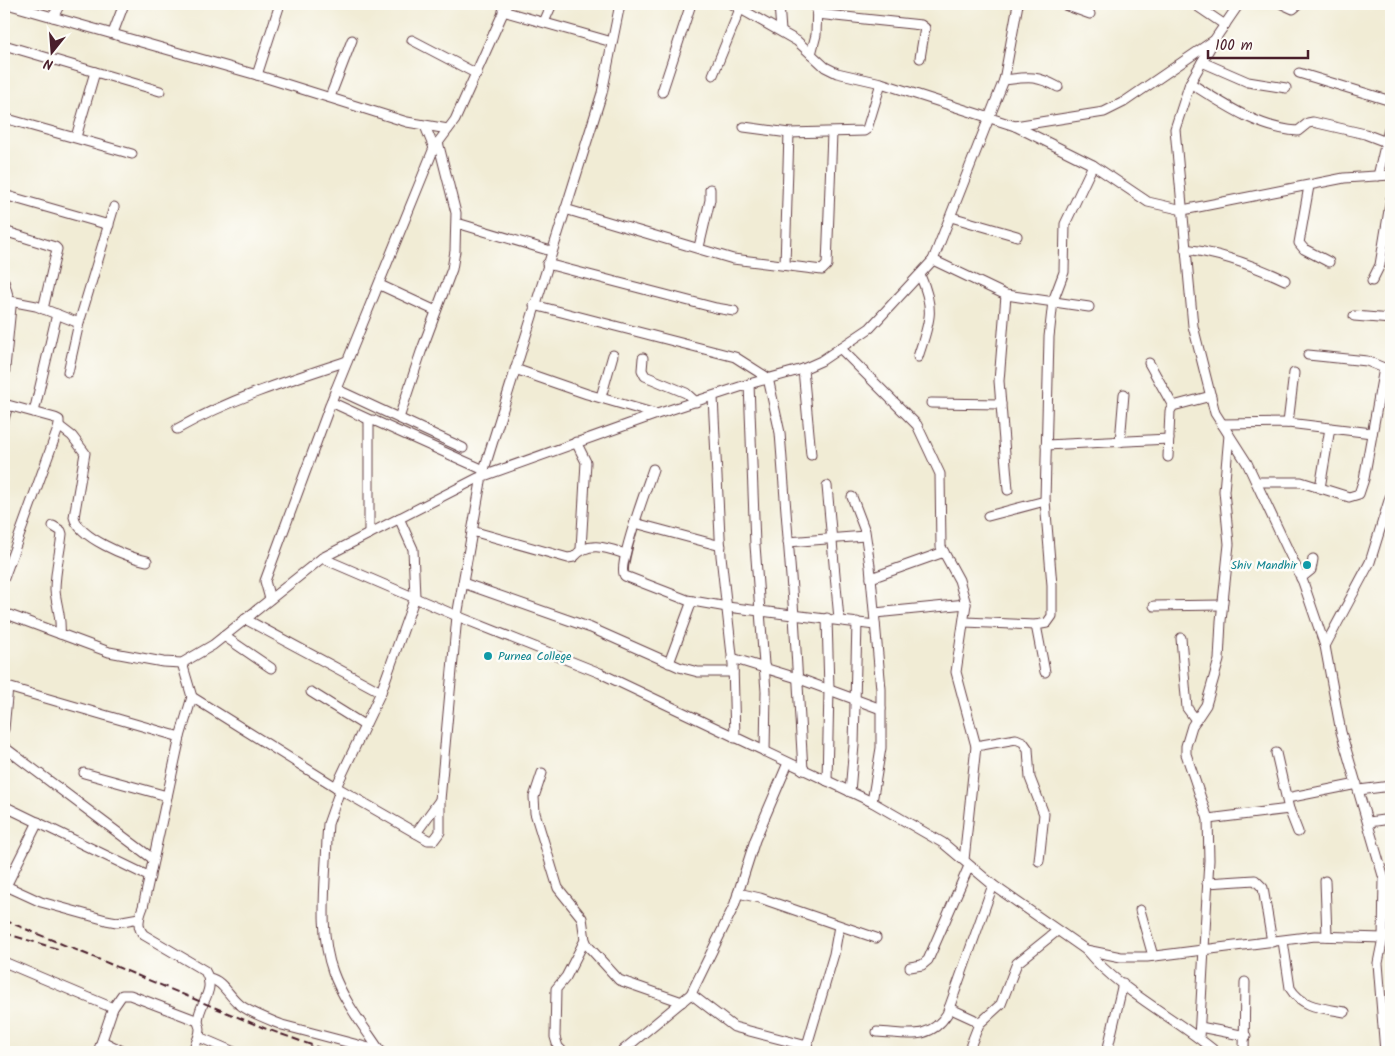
<svg xmlns="http://www.w3.org/2000/svg" width="1395" height="1056" viewBox="0 0 1395 1056" font-family="Kalam,sans-serif">
  <rect width="100%" height="100%" fill="#fdfcf7"/>
  <filter id="ink" filterUnits="userSpaceOnUse"><feTurbulence type="fractalNoise" baseFrequency=".02" numOctaves="2"/><feDisplacementMap in="SourceGraphic" scale="10" xChannelSelector="R" yChannelSelector="G"/><feConvolveMatrix kernelMatrix="1 2 1 2 8 2 1 2 1" color-interpolation-filters="sRGB"/></filter>
  <filter id="wash" filterUnits="userSpaceOnUse"><feTurbulence type="fractalNoise" baseFrequency=".0096" numOctaves="4" result="noise"/><feDisplacementMap in="SourceGraphic" scale="20" xChannelSelector="R" yChannelSelector="G"/><feGaussianBlur stdDeviation="1.12" result="paint"/><feColorMatrix in="noise" values="0 0 0 0 0 0 0 0 0 0 0 0 0 0 0 0 0 1.4 0 .05"/><feComposite in="paint" operator="in"/></filter>
  <g filter="url(#wash)">
    <rect width="100%" height="100%" fill="#f1ecd5"/>
  </g>
  <g filter="url(#ink)">
    <g fill="none" stroke-linecap="round" stroke-linejoin="round">
      <defs>
        <g id="minor">
          <polyline points="7,4 257,75 407,122 448,129"/>
          <polyline points="732,4 797,41 825,67 837,73 881,83 1015,126 1093,165 1148,202 1183,210 1344,178 1391,175"/>
          <polyline points="779,4 781,31"/>
          <polyline points="1062,4 1090,14"/>
          <polyline points="1194,4 1225,25"/>
          <polyline points="1239,4 1215,39 1190,83 1175,129 1193,326 1215,413 1247,463 1303,582 1325,646 1341,732 1384,879 1383,938 1378,963 1385,1052"/>
          <polyline points="1282,4 1293,9 1299,4"/>
          <polyline points="503,11 612,42"/>
          <polyline points="817,14 921,25 925,28 920,58"/>
          <polyline points="53,17 60,4"/>
          <polyline points="544,22 552,4"/>
          <polyline points="113,33 124,4"/>
          <polyline points="412,40 477,74"/>
          <polyline points="4,45 160,91"/>
          <polyline points="811,54 816,35 817,4"/>
          <polyline points="1202,62 1248,82 1286,88"/>
          <polyline points="1299,73 1391,101"/>
          <polyline points="257,75 280,4"/>
          <polyline points="713,75 740,9"/>
          <path d="M1004 80C1028 77 1036 75 1058 87"/>
          <path d="M1190 83C1222 103 1259 129 1298 131L1308 123 1313 122 1365 134 1386 142"/>
          <polyline points="662,92 691,4"/>
          <polyline points="330,97 352,40"/>
          <polyline points="4,118 132,154"/>
          <polyline points="425,126 434,148"/>
          <polyline points="1015,126 1104,112 1124,102 1213,41"/>
          <polyline points="744,127 789,133 864,131 867,129 881,83"/>
          <polyline points="76,137 95,72"/>
          <polyline points="1378,176 1391,120"/>
          <polyline points="1309,186 1299,243 1304,249 1329,262"/>
          <polyline points="4,195 109,225"/>
          <polyline points="565,209 733,259 822,270 827,265 832,133"/>
          <polyline points="951,217 1017,236"/>
          <polyline points="457,223 551,251"/>
          <polyline points="4,231 55,247 57,249 43,309"/>
          <polyline points="699,247 710,200 710,189"/>
          <path d="M1185 249C1220 253 1253 265 1285 280"/>
          <polyline points="933,260 1006,295 1089,307"/>
          <polyline points="547,264 716,308 734,311"/>
          <polyline points="785,265 789,133"/>
          <polyline points="4,281 11,307 4,378"/>
          <polyline points="1372,281 1380,265 1391,198"/>
          <polyline points="380,285 436,311"/>
          <polyline points="1006,295 999,381 1008,490"/>
          <polyline points="10,301 36,306 79,323"/>
          <polyline points="534,305 735,357 768,378 780,433 794,616 803,770"/>
          <polyline points="1354,316 1391,319"/>
          <polyline points="840,348 917,425 940,474 941,547 959,580 966,604 956,672 976,746 964,860"/>
          <polyline points="1308,355 1367,361 1384,368 1391,367"/>
          <path d="M918 357C929 322 936 311 920 275"/>
          <polyline points="643,358 642,370 645,376 686,393 696,402"/>
          <polyline points="1149,363 1173,406"/>
          <polyline points="515,369 587,394 656,414"/>
          <polyline points="803,369 811,455"/>
          <polyline points="68,372 79,323 114,207"/>
          <polyline points="749,384 755,545 766,691 765,752"/>
          <polyline points="336,389 463,448"/>
          <polyline points="601,397 613,355"/>
          <polyline points="713,397 721,556 733,664 735,738"/>
          <polyline points="331,402 370,420"/>
          <polyline points="931,403 1001,404"/>
          <polyline points="4,404 55,418 59,420 59,426 4,578"/>
          <polyline points="34,412 57,314"/>
          <polyline points="399,418 421,352 452,269 455,251 456,213 438,142"/>
          <polyline points="4,419 8,406"/>
          <polyline points="1288,423 1294,373"/>
          <polyline points="1222,424 1288,423 1372,433"/>
          <path d="M59 426 72 436 85 453 74 517C79 538 127 557 147 561"/>
          <path d="M177 429C230 399 289 380 347 361"/>
          <polyline points="576,442 586,462 581,549"/>
          <polyline points="1120,442 1124,394"/>
          <polyline points="1046,445 1169,439"/>
          <polyline points="1168,457 1170,411 1173,406 1211,396"/>
          <path d="M653 469C648 484 616 569 625 576L687 600 727 607 875 625"/>
          <polyline points="1257,482 1301,482 1349,497 1359,494 1364,479 1384,368"/>
          <polyline points="827,486 839,619"/>
          <polyline points="1320,488 1330,428"/>
          <polyline points="852,497 865,531 870,566 881,689 881,748 872,802"/>
          <polyline points="988,516 1045,501"/>
          <polyline points="635,523 721,546"/>
          <path d="M53 526 61 531 62 534C60 553 55 571 55 590 56 605 62 618 60 634"/>
          <path d="M472 531 568 558 574 557C588 540 607 548 625 554"/>
          <polyline points="369,534 369,421 373,420 484,470"/>
          <polyline points="788,542 865,536"/>
          <polyline points="322,558 457,616 600,673 872,802 943,843 993,885 1086,950 1121,957 1147,957 1315,936 1383,938"/>
          <polyline points="871,578 944,552"/>
          <polyline points="1301,578 1311,570 1313,559"/>
          <polyline points="463,583 591,628 679,667 698,672 733,672"/>
          <polyline points="270,599 265,581 336,389 434,148 455,120 507,4"/>
          <polyline points="1154,606 1222,605"/>
          <polyline points="4,613 109,652 163,662 182,663 213,645 322,558 478,478 657,414 749,384 803,369 821,361 870,328 933,260 1004,80 1018,4"/>
          <polyline points="875,613 966,604"/>
          <polyline points="245,619 381,692"/>
          <polyline points="965,622 1036,625"/>
          <polyline points="224,636 271,668"/>
          <polyline points="1181,638 1187,708 1196,720"/>
          <polyline points="1325,646 1370,562 1391,494"/>
          <polyline points="732,658 797,678 881,709"/>
          <path d="M182 663 192 697 180 737 143 907C139 917 136 927 144 935L205 971C217 991 199 1002 198 1021 198 1024 200 1026 200 1029 200 1037 195 1045 192 1052"/>
          <polyline points="669,663 692,601"/>
          <polyline points="1045,672 1036,625 1047,623 1052,616 1052,585 1045,501 1049,337 1053,301 1064,272 1065,224 1093,165"/>
          <polyline points="4,686 180,737"/>
          <polyline points="311,692 364,725"/>
          <polyline points="192,697 336,787 428,840 434,840 440,832 440,800 457,616 482,476 602,93 620,4"/>
          <polyline points="4,729 8,687"/>
          <polyline points="976,746 1016,739 1023,742 1028,749 1030,778 1044,814 1039,861"/>
          <polyline points="4,747 153,859"/>
          <polyline points="1276,753 1289,809 1298,832"/>
          <polyline points="84,773 167,796"/>
          <polyline points="542,773 534,797 535,813 558,888 582,918 585,940 588,946 619,980 682,1002"/>
          <polyline points="827,781 829,689 827,618"/>
          <polyline points="336,787 381,692 415,597 413,549 399,518"/>
          <path d="M340 790 328 824 327 838C326 881 318 931 333 972 343 1000 364 1027 380 1051"/>
          <polyline points="1359,790 1391,786"/>
          <polyline points="850,792 854,745 857,622"/>
          <polyline points="1287,798 1357,784"/>
          <polyline points="4,806 150,877"/>
          <polyline points="1208,819 1289,809"/>
          <polyline points="1369,822 1391,819"/>
          <polyline points="416,833 440,800"/>
          <polyline points="1325,881 1327,936"/>
          <polyline points="1207,883 1255,880 1263,888 1272,942"/>
          <polyline points="4,885 41,902 106,920 117,922 139,918"/>
          <polyline points="6,886 38,822"/>
          <polyline points="738,893 760,898 876,938"/>
          <polyline points="1140,910 1153,956"/>
          <path d="M1283 941 1290 988C1302 1008 1323 1008 1345 1012"/>
          <path d="M1086 950C1122 993 1175 1017 1216 1052"/>
          <polyline points="4,962 113,1008"/>
          <polyline points="910,967 922,965 928,960 969,866"/>
          <path d="M209 978C223 981 228 995 239 1004 248 1012 270 1020 282 1025L381 1051"/>
          <polyline points="691,994 734,1027 807,1046"/>
          <polyline points="949,1008 973,1019 979,1024"/>
          <polyline points="1200,1027 1246,1036"/>
          <path d="M877 1032C906 1033 929 1042 947 1014L993 885"/>
          <polyline points="199,1037 234,1052"/>
          <polyline points="1199,1038 1209,860 1208,819 1186,754 1186,746 1192,726 1206,705 1219,660 1221,621 1229,544 1224,491 1229,435"/>
          <polyline points="102,1041 124,1052"/>
          <polyline points="98,1052 113,1008 122,995 130,995 198,1021"/>
          <polyline points="563,1052 558,1047 555,1037 556,989 566,977 585,940"/>
          <polyline points="621,1052 691,994 734,906 755,840 788,763"/>
          <polyline points="805,1052 834,954 839,926"/>
          <polyline points="968,1052 979,1024 1001,1004 1017,963 1057,931"/>
          <polyline points="1107,1052 1123,983"/>
          <polyline points="1244,1052 1245,982"/>
        </g>
      </defs>
      <!-- minor casing -->
      <use href="#minor" stroke="#633e44" stroke-width="11"/>
      <!-- minor -->
      <use href="#minor" stroke="#fff" stroke-width="9"/>
      <!-- rail -->
      <g stroke="#4a1f2b" stroke-width="2" stroke-dasharray="8 4" stroke-linecap="butt">
        <polyline points="4,920 264,1028 331,1052"/>
        <polyline points="4,933 61,950"/>
      </g>
    </g>
  </g>
  <!-- markers -->
  <g fill="#0f9aa8" stroke="#fdfcf7" stroke-width="2">
    <circle cx="1307" cy="565" r="5"/>
    <circle cx="488" cy="656" r="5"/>
  </g>
  <g text-anchor="middle" stroke-width="5" stroke-linejoin="round" paint-order="stroke">
    <!-- culture labels -->
    <g font-size="12" fill="#0d838f" stroke="#fdfcf7" text-anchor="end">
      <text x="1297" y="569">Shiv Mandhir</text>
      <text x="498" y="660" text-anchor="start">Purnea College</text>
    </g>
  </g>
  <!-- margin -->
  <rect width="1395" height="1056" fill="none" stroke="#fdfcf7" stroke-width="20"/>
  <!-- north arrow -->
  <g transform="translate(52 52) rotate(197)" stroke="#fdfcf7" stroke-width="4" paint-order="stroke">
  <path d="M0-4L9 19L0 12L-9 19Z" fill="#4a1f2b"/>
  <text y="-8" font-size="14" font-weight="bold" text-anchor="middle" fill="#4a1f2b">N</text>
  </g>
  <!-- scale -->
  <path d="M1208 50v8h100v-8" fill="none" stroke="#4a1f2b" stroke-width="2.5"/>
  <text x="1215" y="50" font-size="15" fill="#4a1f2b" stroke="#fdfcf7" stroke-width="4" paint-order="stroke">100 m</text>
</svg>
